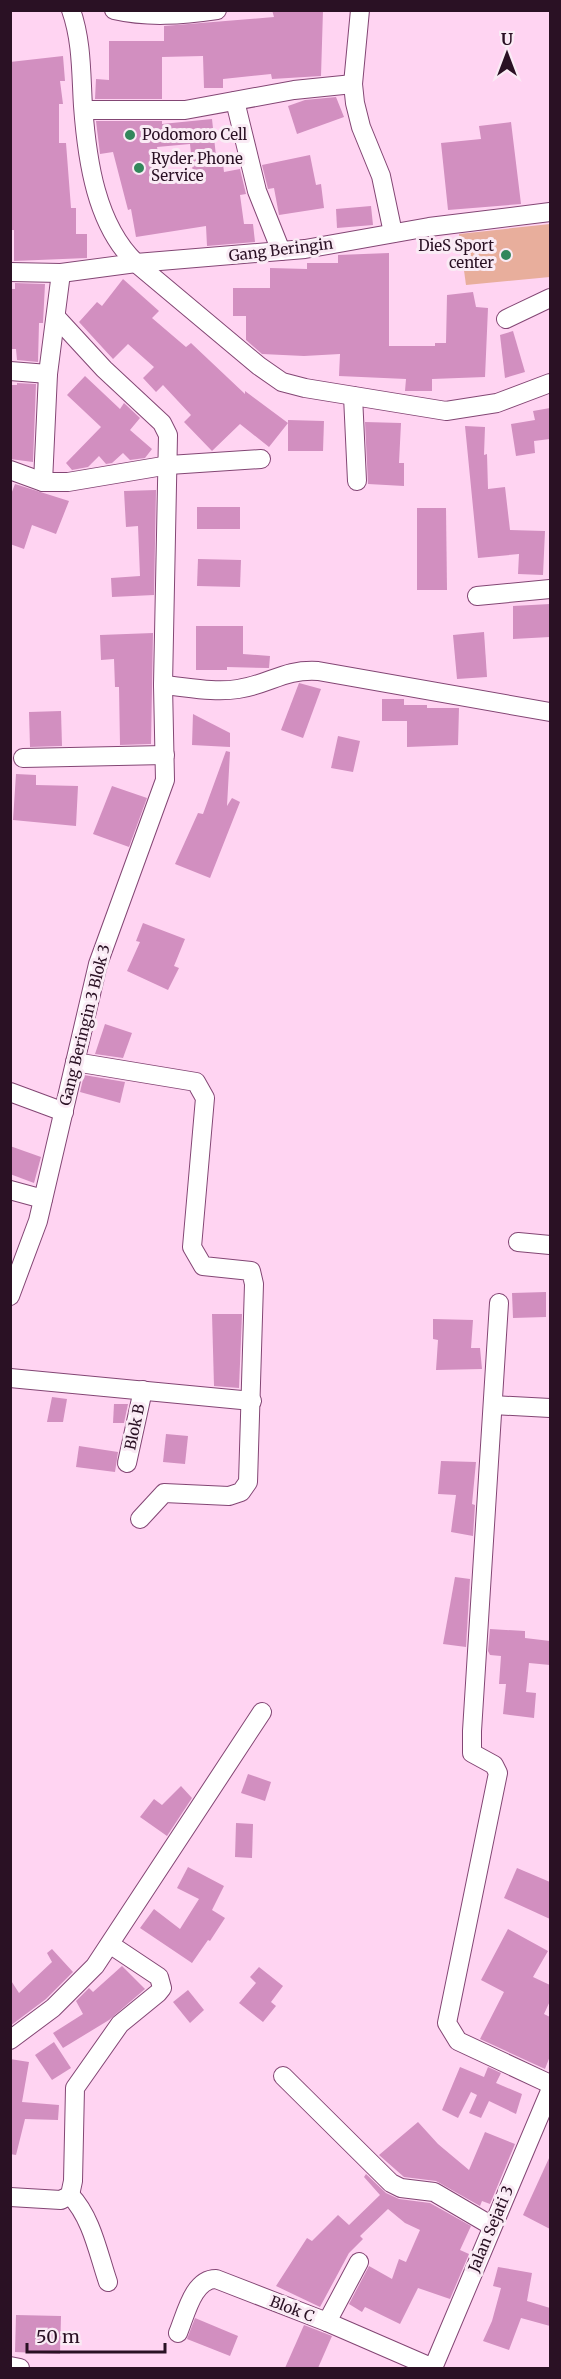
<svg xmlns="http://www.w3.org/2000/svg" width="561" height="2379" viewBox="0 0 561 2379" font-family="Merriweather,serif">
  <rect width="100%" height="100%" fill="#ffd4f2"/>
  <!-- green -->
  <polygon fill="#e8ae9c" points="550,224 550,277 466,285 459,234"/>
  <!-- building -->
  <g fill="#d28fc0" fill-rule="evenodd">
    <polygon points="272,10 323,10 321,76 272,79 271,74 223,79 223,88 204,88 203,56 162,57 162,99 95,99 96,79 109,80 109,41 164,41 164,26 274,17"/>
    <polygon points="63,56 65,81 60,81 63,104 59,104 59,143 66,143 71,208 76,208 76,234 87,234 87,258 14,261 14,230 10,230 10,62"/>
    <polygon points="336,97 344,117 297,134 288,106 305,100"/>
    <path d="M212 119 216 156H222L224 172 240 169 246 194 240 195 244 224H253L255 242 207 246 206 226 136 237 131 209 128 210 113 152 100 154 96 121H162V124ZM190 144 193 174 163 179 157 147Z"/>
    <polygon points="511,122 521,204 448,210 441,143 481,139 479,126"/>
    <polygon points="310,155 316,185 321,184 324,208 279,215 274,188 268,189 262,165"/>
    <polygon points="371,206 373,225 337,228 336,209"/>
    <polygon points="389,253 389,346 435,346 435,343 446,343 447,295 473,292 476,307 488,308 485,377 432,379 432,391 405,391 406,379 339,376 340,354 304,356 262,354 246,340 246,316 233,316 233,288 270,288 270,268 307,269 307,263 338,263 338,255"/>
    <polygon points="123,279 159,311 152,318 186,347 191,343 245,394 245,391 288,423 269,447 240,424 212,451 184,422 191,415 163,385 156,392 143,378 154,367 128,344 113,359 79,322 97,302 102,306"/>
    <polygon points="15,283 45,284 43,323 39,323 38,362 17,360 16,349 10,349 10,289 15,289"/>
    <polygon points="513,331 525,372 505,378 500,335"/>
    <polygon points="85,376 120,409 124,403 140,418 130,430 152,449 145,458 130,460 123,453 112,463 106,464 99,456 88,467 72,470 66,463 101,427 67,395"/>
    <polygon points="17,383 36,384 33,462 10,459 10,385 17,385"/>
    <polygon points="550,408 550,439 534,441 535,453 516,456 511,424 535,420 533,411"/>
    <polygon points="288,420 324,421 323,451 288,451"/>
    <polygon points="365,422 401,423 399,463 404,463 404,486 368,484"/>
    <polygon points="465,426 485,427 484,455 487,454 488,489 505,487 510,530 545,531 543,575 518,574 519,554 478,558"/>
    <polygon points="15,484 69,501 56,534 32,525 24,549 10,544 10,497"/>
    <polygon points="156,490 154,595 112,597 111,578 140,576 138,526 126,527 124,491"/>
    <rect x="197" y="507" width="43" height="22"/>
    <polygon points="417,508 446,508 447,590 417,590"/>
    <polygon points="198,559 241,560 240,587 197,586"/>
    <polygon points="550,604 550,637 513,639 513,606"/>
    <polygon points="196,626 243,626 243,654 270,656 269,668 227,667 227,670 196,670"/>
    <polygon points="484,632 487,677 457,679 453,635"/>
    <polygon points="153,633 151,744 120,745 119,687 115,687 114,659 101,660 100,635"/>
    <polygon points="299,683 321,689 303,738 281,730"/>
    <polygon points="382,699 404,699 404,705 427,705 427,708 459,708 458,745 407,747 407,721 382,721"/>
    <polygon points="61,711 62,746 30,747 29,712"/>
    <polygon points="193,714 230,733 230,747 192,745"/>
    <polygon points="338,736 360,741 353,772 331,768"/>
    <polygon points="226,751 230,752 227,806 232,798 240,802 210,878 175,864 198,813 203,814"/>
    <polygon points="16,774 36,775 36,785 78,786 76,826 13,820"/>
    <polygon points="112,786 147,798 129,847 93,834"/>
    <polygon points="143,923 185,939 174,966 179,968 168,990 127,971 140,942 136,941"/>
    <polygon points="105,1024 132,1033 123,1058 95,1054"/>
    <polygon points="84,1075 125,1082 120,1103 80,1092"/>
    <polygon points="10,1146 41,1157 34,1183 10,1174"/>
    <polygon points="546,1292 546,1317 513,1318 512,1293"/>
    <polygon points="212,1314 242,1314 239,1388 214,1386"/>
    <polygon points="433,1319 473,1320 471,1348 480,1348 482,1369 436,1370 438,1340 433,1339"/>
    <polygon points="52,1397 67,1399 63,1422 47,1422"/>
    <polygon points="114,1404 128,1404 124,1423 113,1423"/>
    <polygon points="166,1434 188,1436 185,1464 163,1462"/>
    <polygon points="79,1446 118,1452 115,1472 76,1467"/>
    <polygon points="441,1461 476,1462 472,1504 475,1505 473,1536 451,1532 456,1495 438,1494"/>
    <polygon points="455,1577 470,1579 466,1647 443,1644"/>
    <polygon points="490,1629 525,1631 525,1638 550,1641 550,1665 529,1663 526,1692 536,1693 534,1718 503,1714 506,1684 499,1684 501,1656 490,1655 488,1651"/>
    <polygon points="248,1774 271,1782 265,1801 241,1793"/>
    <polygon points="181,1786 192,1798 167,1836 140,1817 154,1799 162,1805"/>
    <polygon points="236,1823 253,1824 252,1858 235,1857"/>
    <polygon points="188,1867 224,1886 212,1910 225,1918 210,1941 208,1940 192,1963 140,1928 154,1909 180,1929 199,1899 177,1888"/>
    <polygon points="517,1868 550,1882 550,1919 504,1898"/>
    <polygon points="508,1929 548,1951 533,1977 550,1985 550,2001 544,2014 550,2017 550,2056 545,2069 480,2039 504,1992 481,1980"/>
    <polygon points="52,1949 73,1972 46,1999 10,2026 10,1979 19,1993 52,1962 47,1953"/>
    <polygon points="122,1966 145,1989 109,2020 63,2048 53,2033 83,2014 76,2001 89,1988 93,1992"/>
    <polygon points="259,1967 283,1986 271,2002 276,2006 263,2022 239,2003 256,1983 250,1977"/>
    <polygon points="188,1990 204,2010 190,2023 173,2002"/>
    <polygon points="54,2042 71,2068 52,2080 35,2055"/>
    <polygon points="10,2059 29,2062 22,2102 59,2105 58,2120 25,2119 16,2155 10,2154"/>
    <polygon points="460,2067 484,2077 488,2067 501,2073 496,2083 522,2094 516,2114 489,2101 481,2118 469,2113 477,2095 471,2092 458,2118 442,2110"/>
    <polygon points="418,2122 438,2144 469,2170 485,2132 515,2144 490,2204 482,2201 480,2206 436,2181 404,2177 379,2155"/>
    <polygon points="550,2156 550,2229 523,2215"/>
    <polygon points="366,2174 386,2193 399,2199 430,2203 471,2226 460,2250 469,2254 450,2299 418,2288 400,2324 365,2307 362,2312 349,2304 369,2266 392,2279 399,2259 406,2262 420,2230 405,2223 388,2209 360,2236 363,2239 349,2253 320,2307 276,2286 307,2238 312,2241 338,2215 349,2225 380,2195 364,2177"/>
    <polygon points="498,2267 532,2273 527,2301 550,2308 550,2326 521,2318 509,2350 483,2341 492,2321 501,2288 493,2286"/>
    <polygon points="16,2315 61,2316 60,2354 15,2352"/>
    <polygon points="195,2318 238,2336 230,2356 187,2339"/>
    <polygon points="304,2325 332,2336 318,2368 285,2368"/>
  </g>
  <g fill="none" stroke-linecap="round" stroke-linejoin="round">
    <defs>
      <g id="minor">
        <path d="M71 10C82 41 81 74 83 106 87 160 96 225 136 263L259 366 282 382 305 388 446 411 497 403 550 383"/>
        <path d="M114 10C149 18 182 15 217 10"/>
        <polyline points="360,10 353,84 355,103 361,127 381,176 393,233"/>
        <polyline points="235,101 257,191 281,251"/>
        <polyline points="84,110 185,110 294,90 353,84"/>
        <polyline points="10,272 61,273 136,263 305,249 429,227 550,212"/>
        <polyline points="506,319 550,298"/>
        <polyline points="10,371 48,374"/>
        <polyline points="353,396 357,481"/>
        <polyline points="10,470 43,482 68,482 169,465 261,459"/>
        <polyline points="43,482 48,374 61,273"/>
        <polyline points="477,596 550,589"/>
        <path d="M163 685C187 687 214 693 238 689 271 684 283 669 318 671L550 712"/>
        <polyline points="23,758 165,755"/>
        <polyline points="75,1062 196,1082 205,1098 192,1247 203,1266 251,1271 254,1284 248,1482 241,1492 229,1496 164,1493 140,1519"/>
        <polyline points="10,1092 64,1112"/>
        <polyline points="10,1190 43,1199"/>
        <polyline points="518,1242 550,1245"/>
        <polyline points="10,1296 38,1221 98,964 165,780 163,685 168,435 162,423 104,369 57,318"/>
        <polyline points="499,1303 472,1731 472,1753 494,1765 498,1773 447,2023 458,2041 550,2084"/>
        <polyline points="10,1378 252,1401"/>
        <polyline points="493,1405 550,1408"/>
        <polyline points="127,1463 143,1390"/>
        <polyline points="10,2040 53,2008 95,1966 262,1712"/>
        <polyline points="283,2076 391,2183 401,2188 434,2192 492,2226"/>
        <path d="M70 2195C92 2218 98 2253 108 2282"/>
        <polyline points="10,2197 61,2200 70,2195 73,2181 75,2088 120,2024 158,1993 162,1988 159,1977 111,1945"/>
        <polyline points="327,2322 359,2262"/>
        <path d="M178 2333C186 2314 193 2279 216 2279L327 2322 433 2368"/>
        <polyline points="10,2366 20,2368"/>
        <polyline points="433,2368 550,2091"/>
      </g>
    </defs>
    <!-- minor casing -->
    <use href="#minor" stroke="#834674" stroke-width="20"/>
    <!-- minor -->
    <use href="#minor" stroke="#fff" stroke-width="18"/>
  </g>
  <!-- markers -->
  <g fill="#32875b" stroke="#faebf5" stroke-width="2">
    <circle cx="130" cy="135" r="6"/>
    <circle cx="139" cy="168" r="6"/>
    <circle cx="506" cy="255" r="6"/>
  </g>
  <g text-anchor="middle" stroke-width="6" stroke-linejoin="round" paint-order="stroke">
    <!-- poi labels -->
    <g font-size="15" fill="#2a1124" stroke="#faebf5" text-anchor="start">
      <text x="142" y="140">Podomoro Cell</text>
      <text x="151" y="164">Ryder Phone<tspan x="151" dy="17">Service</tspan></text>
      <text x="494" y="251" text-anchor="end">DieS Sport<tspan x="494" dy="17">center</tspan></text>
    </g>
    <!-- street labels -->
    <g font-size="15" fill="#2a1124" stroke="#faebf5">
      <text transform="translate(281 250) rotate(-7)" y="5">Gang Beringin</text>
      <text transform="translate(85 1025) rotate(-76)" y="5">Gang Beringin 3 Blok 3</text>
      <text transform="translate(135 1427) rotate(-78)" y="5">Blok B</text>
      <text transform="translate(491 2229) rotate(-67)" y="5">Jalan Sejati 3</text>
      <text transform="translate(292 2309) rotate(21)" y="5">Blok C</text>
    </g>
  </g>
  <!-- border -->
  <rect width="561" height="2379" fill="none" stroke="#2a1124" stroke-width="24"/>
  <!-- north arrow -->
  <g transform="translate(507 54)" stroke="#faebf5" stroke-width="4.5" paint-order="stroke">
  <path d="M0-4.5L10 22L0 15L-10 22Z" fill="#2a1124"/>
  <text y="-9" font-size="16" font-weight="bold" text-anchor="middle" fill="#2a1124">U</text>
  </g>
  <!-- scale -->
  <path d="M27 2343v9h138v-9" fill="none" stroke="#2a1124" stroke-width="3"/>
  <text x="36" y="2343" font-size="18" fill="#2a1124" stroke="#faebf5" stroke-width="4.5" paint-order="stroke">50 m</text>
</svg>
